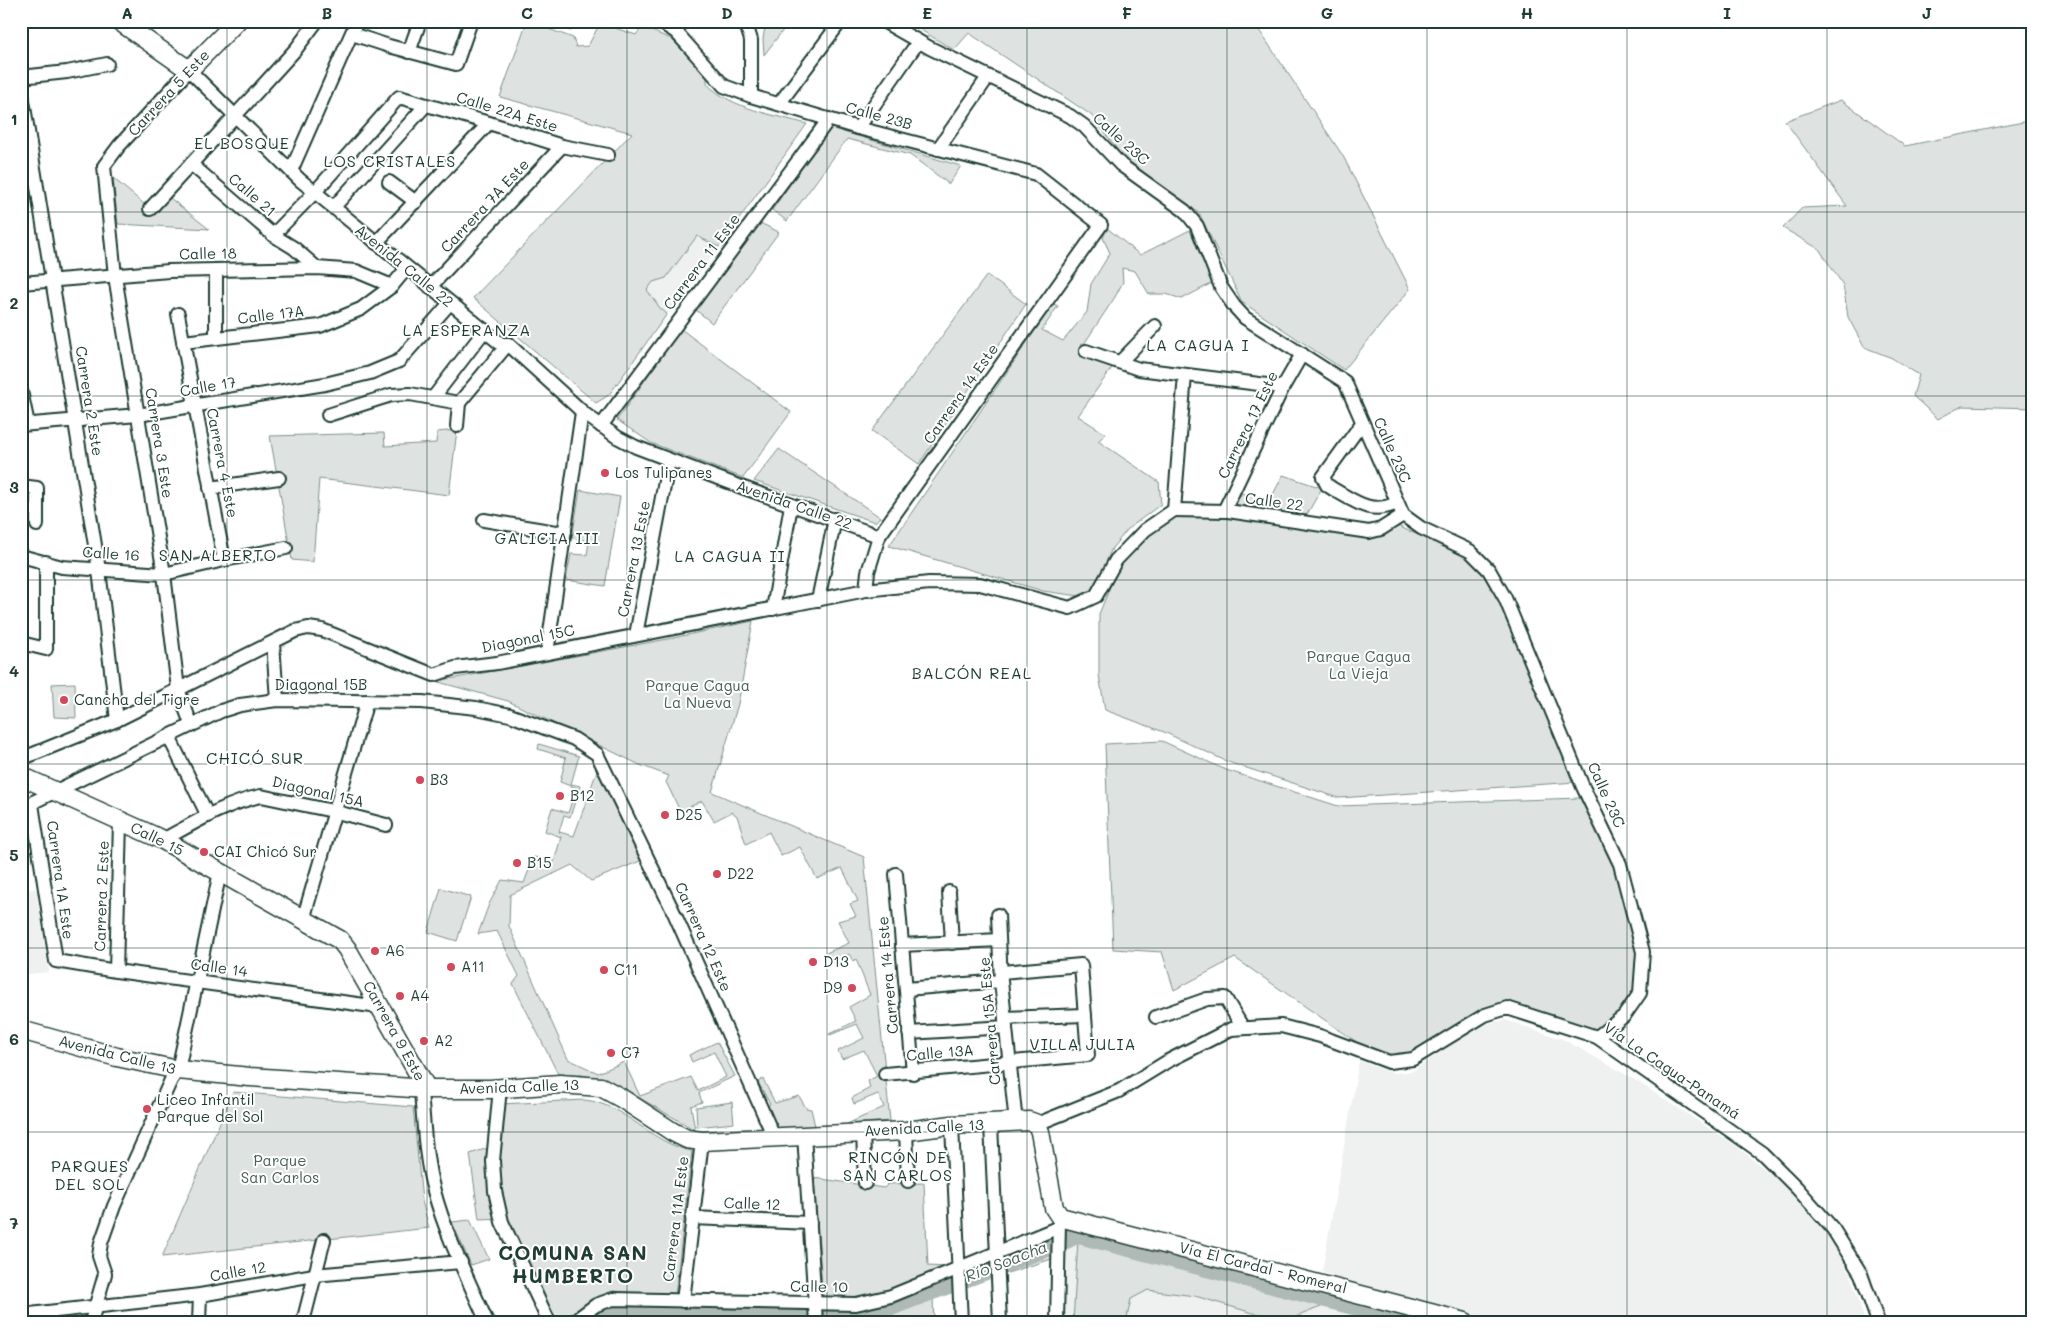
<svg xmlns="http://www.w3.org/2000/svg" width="2054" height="1343" viewBox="0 0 2054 1343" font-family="Mali,sans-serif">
  <rect width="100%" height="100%" fill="#fff"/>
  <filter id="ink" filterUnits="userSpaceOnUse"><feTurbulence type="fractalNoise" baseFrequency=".02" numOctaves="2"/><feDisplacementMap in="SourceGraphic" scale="10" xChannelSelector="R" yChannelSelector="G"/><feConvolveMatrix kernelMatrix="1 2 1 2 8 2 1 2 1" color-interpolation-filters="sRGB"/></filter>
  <g filter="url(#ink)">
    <!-- built -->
    <g fill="#eef1f0">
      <polygon points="697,236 719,247 667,314 660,308 647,290 653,282 666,278"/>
      <polygon points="21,889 36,889 49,972 21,975"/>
      <polygon points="1505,1020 1565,1040 1635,1080 1735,1145 1782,1183 1827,1233 1851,1276 1865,1322 1541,1322 1471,1315 1374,1290 1322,1272 1359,1061 1394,1073 1413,1071 1478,1026"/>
      <polygon points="1078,1240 1415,1322 1065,1322 1064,1247"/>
    </g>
    <!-- green -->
    <g fill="#dee3e2" stroke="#7e908b">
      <path d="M527 21 573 38 576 47 588 46 600 23 636 35 642 27 671 39 707 74V84C732 109 775 115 807 124L719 247 697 236 666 278 653 282 647 290 660 308 667 314 609 395 596 403 473 298 632 133 500 97Z"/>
      <polygon points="552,21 574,21 571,31 551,23"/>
      <polygon points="612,21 639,21 636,28"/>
      <polygon points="766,21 790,21 764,55 763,39"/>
      <polygon points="906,21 1253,21 1343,156 1410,289 1344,370 1242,302 1199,213 1123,157 1091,115 969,33 954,50"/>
      <polygon points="1841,100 1905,146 2033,120 2033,408 1962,406 1938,419 1913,396 1919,375 1892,358 1864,347 1848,317 1843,285 1819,249 1783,228 1802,208 1847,206 1785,121"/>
      <polygon points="830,128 961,166 949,184 910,155 847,139 787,221 772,210"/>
      <polygon points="113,178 150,209 170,198 209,229 118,224"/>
      <polygon points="760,223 779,232 712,323 696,310"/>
      <polygon points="1107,228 1140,255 1190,230 1212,283 1182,299 1166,294 1149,294 1135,271 1122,268 1123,282 1115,297 1078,353 1114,365 1078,416 1106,434 1098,441 1159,482 1161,504 1128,529 1112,548 1094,591 1079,596 1043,591 889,546 1053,304 1058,306 1042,330 1063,341 1087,312 1091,284 1110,253 1103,238"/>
      <polygon points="987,275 1026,304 919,464 872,431"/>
      <polygon points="681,329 791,412 743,478 651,443 617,420"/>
      <polygon points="457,430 449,495 319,479 313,562 292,560 270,436 384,433 385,446 436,443 437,432"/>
      <polygon points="779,449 880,517 875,522 754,481"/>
      <polygon points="1283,475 1322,488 1306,516 1235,507 1241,493 1269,502"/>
      <polygon points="580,490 620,497 605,586 566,580 571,554 587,555 589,541 572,538"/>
      <path d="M1228 514 1369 534 1396 523 1400 527C1425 539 1473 553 1487 575 1492 582 1496 591 1500 599L1577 782 1339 798 1228 762 1164 732 1105 710 1099 675V614L1121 560 1150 530 1173 515Z"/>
      <polygon points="753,621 738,704 712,792 864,857 890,1121 847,1124 884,1107 878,1094 854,1104 852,1098 870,1088 868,1081 877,1076 864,1050 842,1059 838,1051 864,1038 857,1024 830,1035 829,1034 856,1021 849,1007 870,995 856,959 853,961 849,954 831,963 826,953 849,943 838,921 856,916 850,904 858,901 842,868 817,879 800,847 781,856 769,832 746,844 737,816 732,812 714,821 702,801 680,811 666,782 669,776 640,765 508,701 431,680 456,678 668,639"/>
      <polygon points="75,683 76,718 54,717 52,684"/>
      <polygon points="1162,741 1226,770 1338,806 1580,798 1622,869 1643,947 1640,989 1598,1040 1508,1009 1390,1065 1235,958 1174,990 1162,952 1113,949 1105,744"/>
      <polygon points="539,744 579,756 571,784 580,786 570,817 564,815 559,832 574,836 599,765 645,859 591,881 572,865 510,895 509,926 568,1059 598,1073 624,1062 640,1096 691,1077 698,1091 726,1077 714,1052 692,1062 689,1055 717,1042 735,1076 699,1093 702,1102 691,1106 695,1130 612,1082 578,1074 558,1074 513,984 519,976 497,931 478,934 489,904 502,880 524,883 534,857 554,862 561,837 545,831 552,808 568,813 576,788 560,782 566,758 538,749"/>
      <polygon points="441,888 471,897 457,941 428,932"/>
      <polygon points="763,1079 775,1103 799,1096 806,1108 811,1109 815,1126 775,1129 766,1108 770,1104 758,1082"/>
      <polygon points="233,1092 413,1107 422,1201 429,1228 162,1257"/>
      <path d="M585 1100C627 1105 651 1144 692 1151L675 1296 613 1291 597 1298 564 1322H557L505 1218 479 1219 470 1154 497 1145 500 1104Z"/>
      <polygon points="732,1102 734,1123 697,1127 696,1107"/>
      <polygon points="814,1178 884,1188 888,1184 924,1183 928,1266 946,1267 888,1293 854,1299 823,1300"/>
      <polygon points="470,1220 489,1259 471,1265 452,1222"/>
      <polygon points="1049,1237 1052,1259 934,1296 876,1319 842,1322 585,1322 596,1313 614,1306 815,1309 895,1298 1003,1258"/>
      <polygon points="1078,1240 1336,1301 1293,1318 1253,1313 1195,1296 1148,1290 1131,1299 1126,1322 1073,1322"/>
      <polygon points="933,1298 934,1322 877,1322"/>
    </g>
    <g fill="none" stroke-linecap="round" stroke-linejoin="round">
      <!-- river -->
      <polyline stroke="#afbab7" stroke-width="19" points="593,1322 605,1311 614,1309 831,1314 875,1312 1059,1243 1077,1234 1417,1322"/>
      <defs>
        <g id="street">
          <polyline points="658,21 676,32 724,86 751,96 858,128 1036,174 1101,225 879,536 868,572 866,590"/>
          <polyline points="745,21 751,40 751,96"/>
          <polyline points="883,21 930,48 1070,116 1084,126 1121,165 1185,211 1197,226 1221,287 1234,306 1245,318 1345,382 1403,515 1421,528 1470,551 1489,570 1505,598 1583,787 1620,864 1643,952 1640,993 1624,1016 1597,1037"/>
          <polyline points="676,32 682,21"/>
          <polyline points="352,34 389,46 456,64 471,21"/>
          <polyline points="409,52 420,21"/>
          <polyline points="21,77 67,72 107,64"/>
          <polyline points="21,88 99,570 117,720"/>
          <polyline points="779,104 841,21"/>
          <polyline points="858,128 918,42"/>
          <polyline points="938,149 988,77"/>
          <polyline points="191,164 273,235 294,248 317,268"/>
          <polyline points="291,171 357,21"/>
          <polyline points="389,182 416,202"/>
          <polyline points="333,208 426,105"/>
          <polyline points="150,209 296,49 317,21"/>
          <polyline points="273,235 315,192 399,97 489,123 562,146 608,155"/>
          <polyline points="376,243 489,123"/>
          <polyline points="21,283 169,271 317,268 356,271 392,286"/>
          <polyline points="430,287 562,146"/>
          <polyline points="178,314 224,560"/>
          <polyline points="216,338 216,270"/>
          <polyline points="183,342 320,326 361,309 392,286 407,268"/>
          <polyline points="1086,351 1139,369 1283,387"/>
          <polyline points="1120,362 1155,326"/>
          <polyline points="21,391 28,424"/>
          <polyline points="433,398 485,330"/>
          <polyline points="459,403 508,344"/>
          <polyline points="328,415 391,395 410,394 459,403"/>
          <path d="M1362 423 1323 477 1327 485 1333 489C1356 502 1370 515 1397 503"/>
          <polyline points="21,425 138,415 325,384 370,373 399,361 450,303"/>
          <polyline points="457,426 459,403"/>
          <polyline points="601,426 829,119"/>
          <polyline points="21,486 37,488 37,525"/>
          <polyline points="210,488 279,478"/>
          <polyline points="1174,510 1228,511 1369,532 1381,529 1403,515"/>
          <polyline points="1174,510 1185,375"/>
          <polyline points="1224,511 1283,387 1302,354"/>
          <polyline points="484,520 556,532 565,531"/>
          <polyline points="21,556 62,567 164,574 224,560 286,548"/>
          <polyline points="818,600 835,519"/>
          <polyline points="773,609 791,505"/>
          <polyline points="636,635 669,460"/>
          <polyline points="21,643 46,649 46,562"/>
          <polyline points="273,643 277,700"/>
          <polyline points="547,653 582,412"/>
          <polyline points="191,724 178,689 164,574 115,276 104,166 119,146 189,70 300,180 501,344 508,344 586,415 617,437 636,447 744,488 879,536"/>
          <polyline points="169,737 208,816"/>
          <polyline points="21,759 117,720 295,631 308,628 322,630 434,675 455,668 497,663 866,590 929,583 980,584 1070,608 1096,596 1116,560 1145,530 1174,510"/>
          <polyline points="32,804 56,961 116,971 379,1007"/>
          <polyline points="21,808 221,711 240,705 277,700 422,702 476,708 510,715 574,739 597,754 675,915 774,1137"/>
          <path d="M163 840C194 823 226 803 261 796L333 811 386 825"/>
          <polyline points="896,874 913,1073"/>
          <polyline points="949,892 952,943"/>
          <polyline points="998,915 1001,981 1016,1123"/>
          <polyline points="303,920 367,701"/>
          <polyline points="902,945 999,940"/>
          <polyline points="116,971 120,822"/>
          <polyline points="906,989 1001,981"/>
          <polyline points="1156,1017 1207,999 1225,998 1243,1028"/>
          <polyline points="1005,1018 1085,1015"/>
          <polyline points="909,1033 1006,1027"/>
          <polyline points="885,1074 1088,1055 1081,965 1002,972"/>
          <polyline points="500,1088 493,1161 495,1191 502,1222 549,1322"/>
          <path d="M427 1089 421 1092C424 1125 425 1159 434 1191 446 1236 468 1279 487 1322"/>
          <polyline points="991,1124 1000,1322"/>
          <polyline points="1037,1124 1119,1091 1168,1061 1231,1029 1281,1026 1320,1036 1389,1062 1413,1059 1485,1015 1507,1008 1597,1037 1762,1153 1797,1188 1833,1229 1861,1274 1878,1322"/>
          <polyline points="952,1125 961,1322"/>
          <polyline points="906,1131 908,1181"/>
          <polyline points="863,1132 865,1183"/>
          <polyline points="804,1135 816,1322"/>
          <polyline points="692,1218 810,1223"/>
          <polyline points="683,1301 702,1141"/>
          <polyline points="21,1315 200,1295 314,1275 461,1262"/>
          <polyline points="91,1322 105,1274 99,1256 101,1243 114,1206 171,1080 178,1070 220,872"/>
          <polyline points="199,1322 200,1295"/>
          <polyline points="303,1322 324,1240"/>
          <polyline points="573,1322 596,1305 613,1299 856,1304 891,1296 1057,1228"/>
          <polyline points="1057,1322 1059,1222"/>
        </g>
        <g id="secondary">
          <polyline points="119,21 189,70 237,21"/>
          <polyline points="21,776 163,840 340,940 347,949 427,1089"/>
          <polyline points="21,1030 117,1057 178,1070 250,1077 427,1089 490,1089 560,1084 601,1087 621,1098 673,1132 687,1139 702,1141 906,1131 952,1125 1029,1121 1037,1124 1040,1132 1054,1208 1060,1217 1465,1322"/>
        </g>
      </defs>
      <!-- street casing -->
      <use href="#street" stroke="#1f3d34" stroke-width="16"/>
      <!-- secondary casing -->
      <use href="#secondary" stroke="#1f3d34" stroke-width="21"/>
      <!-- street -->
      <use href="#street" stroke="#fff" stroke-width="12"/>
      <!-- secondary -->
      <use href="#secondary" stroke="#fff" stroke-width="18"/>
    </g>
  </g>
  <!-- grid -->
  <path fill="none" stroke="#1f3d34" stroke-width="1" stroke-opacity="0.55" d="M227 21V1322M427 21V1322M627 21V1322M827 21V1322M1027 21V1322M1227 21V1322M1427 21V1322M1627 21V1322M1827 21V1322M21 212H2033M21 396H2033M21 580H2033M21 764H2033M21 948H2033M21 1132H2033"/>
  <!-- markers -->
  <g fill="#d1495b" stroke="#fff" stroke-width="2">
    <circle cx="605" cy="473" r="5"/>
    <circle cx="64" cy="700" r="5"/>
    <circle cx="420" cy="780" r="5"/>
    <circle cx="560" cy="796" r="5"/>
    <circle cx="665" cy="815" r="5"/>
    <circle cx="204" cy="852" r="5"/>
    <circle cx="517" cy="863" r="5"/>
    <circle cx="717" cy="874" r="5"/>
    <circle cx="375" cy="951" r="5"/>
    <circle cx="813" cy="962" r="5"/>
    <circle cx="451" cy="967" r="5"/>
    <circle cx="604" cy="970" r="5"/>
    <circle cx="852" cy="988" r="5"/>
    <circle cx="400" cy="996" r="5"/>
    <circle cx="424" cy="1041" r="5"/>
    <circle cx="611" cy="1053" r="5"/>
    <circle cx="147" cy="1109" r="5"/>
  </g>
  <g text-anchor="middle" stroke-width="4" stroke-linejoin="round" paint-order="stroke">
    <!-- street labels -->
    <g font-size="15" fill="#1f3d34" stroke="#fff">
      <text transform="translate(169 93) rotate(-47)" y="5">Carrera 5 Este</text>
      <text transform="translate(507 112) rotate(17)" y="5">Calle 22A Este</text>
      <text transform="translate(879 116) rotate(15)" y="5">Calle 23B</text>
      <text transform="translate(1121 139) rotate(42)" y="5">Calle 23C</text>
      <text transform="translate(252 195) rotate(41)" y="5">Calle 21</text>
      <text transform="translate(485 206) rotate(-47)" y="5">Carrera 7A Este</text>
      <text transform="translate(208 254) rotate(-1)" y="5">Calle 18</text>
      <text transform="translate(702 262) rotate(-53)" y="5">Carrera 11 Este</text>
      <text transform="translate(404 266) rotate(39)" y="5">Avenida Calle 22</text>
      <text transform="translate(271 315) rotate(-7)" y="5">Calle 17A</text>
      <text transform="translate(208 387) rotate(-10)" y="5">Calle 17</text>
      <text transform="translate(961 394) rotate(-55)" y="5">Carrera 14 Este</text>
      <text transform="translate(89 401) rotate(81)" y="5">Carrera 2 Este</text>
      <text transform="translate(1248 425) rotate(-64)" y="5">Carrera 17 Este</text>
      <text transform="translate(159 443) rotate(81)" y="5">Carrera 3 Este</text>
      <text transform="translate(1392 450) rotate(66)" y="5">Calle 23C</text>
      <text transform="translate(222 463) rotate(79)" y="5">Carrera 4 Este</text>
      <text transform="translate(1274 502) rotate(8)" y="5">Calle 22</text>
      <text transform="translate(794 505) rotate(19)" y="5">Avenida Calle 22</text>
      <text transform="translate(111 554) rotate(4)" y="5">Calle 16</text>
      <text transform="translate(634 559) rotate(-79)" y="5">Carrera 13 Este</text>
      <text transform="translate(528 639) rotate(-11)" y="5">Diagonal 15C</text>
      <text x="321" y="690">Diagonal 15B</text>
      <text transform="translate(318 792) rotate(13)" y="5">Diagonal 15A</text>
      <text transform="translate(1606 795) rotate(66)" y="5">Calle 23C</text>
      <text transform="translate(157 839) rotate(26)" y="5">Calle 15</text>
      <text transform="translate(60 880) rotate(82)" y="5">Carrera 1A Este</text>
      <text transform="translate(102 896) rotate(-88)" y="5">Carrera 2 Este</text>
      <text transform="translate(703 937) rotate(66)" y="5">Carrera 12 Este</text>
      <text transform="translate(219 968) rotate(8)" y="5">Calle 14</text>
      <text transform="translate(888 975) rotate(-95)" y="5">Carrera 14 Este</text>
      <text transform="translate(990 1021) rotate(-95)" y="5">Carrera 15A Este</text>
      <text transform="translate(394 1031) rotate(61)" y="5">Carrera 9 Este</text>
      <text transform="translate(940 1053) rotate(-5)" y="5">Calle 13A</text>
      <text transform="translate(117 1055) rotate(14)" y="5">Avenida Calle 13</text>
      <text transform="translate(1672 1071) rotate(34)" y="5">Vía La Cagua-Panamá</text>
      <text transform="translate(519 1087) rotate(-2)" y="5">Avenida Calle 13</text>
      <text transform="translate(924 1128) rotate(-3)" y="5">Avenida Calle 13</text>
      <text transform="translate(752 1204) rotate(2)" y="5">Calle 12</text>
      <text transform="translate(676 1219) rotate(-83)" y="5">Carrera 11A Este</text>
      <text transform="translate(1263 1268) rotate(14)" y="5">Vía El Cardal - Romeral</text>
      <text transform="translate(238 1272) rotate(-10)" y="5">Calle 12</text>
      <text transform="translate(819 1287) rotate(1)" y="5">Calle 10</text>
    </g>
    <!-- poi labels -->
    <g font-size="15" fill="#1f3d34" stroke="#fff" text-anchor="start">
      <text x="615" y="478">Los Tulipanes</text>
      <text x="74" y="705">Cancha del Tigre</text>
      <text x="430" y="785">B3</text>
      <text x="570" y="801">B12</text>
      <text x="675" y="820">D25</text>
      <text x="214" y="857">CAI Chicó Sur</text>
      <text x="527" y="868">B15</text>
      <text x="727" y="879">D22</text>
      <text x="385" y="956">A6</text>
      <text x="823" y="967">D13</text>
      <text x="461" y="972">A11</text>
      <text x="614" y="975">C11</text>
      <text x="842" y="993" text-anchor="end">D9</text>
      <text x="410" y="1001">A4</text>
      <text x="434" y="1046">A2</text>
      <text x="621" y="1058">C7</text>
      <text x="157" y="1105">Liceo Infantil<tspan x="157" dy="17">Parque del Sol</tspan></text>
    </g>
    <!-- park labels -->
    <g font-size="15" fill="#455e57" stroke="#fff">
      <text x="1359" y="662">Parque Cagua<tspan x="1359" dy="17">La Vieja</tspan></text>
      <text x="698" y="691">Parque Cagua<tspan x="698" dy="17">La Nueva</tspan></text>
      <text x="280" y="1166">Parque<tspan x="280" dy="17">San Carlos</tspan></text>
    </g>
    <!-- neighbourhood labels -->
    <g font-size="16" letter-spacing="1" fill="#1f3d34" stroke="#fff">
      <text x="242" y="149">EL BOSQUE</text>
      <text x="390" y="167">LOS CRISTALES</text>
      <text x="467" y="336">LA ESPERANZA</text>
      <text x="1198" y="351">LA CAGUA I</text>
      <text x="547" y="544">GALICIA III</text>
      <text x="218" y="561">SAN ALBERTO</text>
      <text x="730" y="562">LA CAGUA II</text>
      <text x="972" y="679">BALCÓN REAL</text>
      <text x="255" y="764">CHICÓ SUR</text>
      <text x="1083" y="1050">VILLA JULIA</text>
      <text x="898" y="1163">RINCÓN DE<tspan x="898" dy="18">SAN CARLOS</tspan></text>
      <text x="90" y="1172">PARQUES<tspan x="90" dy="18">DEL SOL</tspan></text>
    </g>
    <!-- water labels -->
    <g font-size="16" font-style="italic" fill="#4a625b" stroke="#fff">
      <text transform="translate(1006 1261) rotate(-21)" y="6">Río Soacha</text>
    </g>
    <!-- district labels -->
    <g font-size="20" font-weight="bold" letter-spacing="1" fill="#1f3d34" stroke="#fff">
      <text x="573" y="1260">COMUNA SAN<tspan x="573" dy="23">HUMBERTO</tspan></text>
    </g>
  </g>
  <!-- margin -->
  <rect width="2054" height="1343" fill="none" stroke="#fff" stroke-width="55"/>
  <rect x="28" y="28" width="1998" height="1288" fill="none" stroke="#1f3d34" stroke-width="2"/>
  <g font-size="16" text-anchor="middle" font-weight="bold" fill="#1f3d34">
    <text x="127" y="19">A</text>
    <text x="327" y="19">B</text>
    <text x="527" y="19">C</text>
    <text x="727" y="19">D</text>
    <text x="927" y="19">E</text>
    <text x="1127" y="19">F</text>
    <text x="1327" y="19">G</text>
    <text x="1527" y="19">H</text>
    <text x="1727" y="19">I</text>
    <text x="1927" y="19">J</text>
    <text x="14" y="125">1</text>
    <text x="14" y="309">2</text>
    <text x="14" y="493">3</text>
    <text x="14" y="677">4</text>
    <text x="14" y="861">5</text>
    <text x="14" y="1045">6</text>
    <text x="14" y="1229">7</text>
  </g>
</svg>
